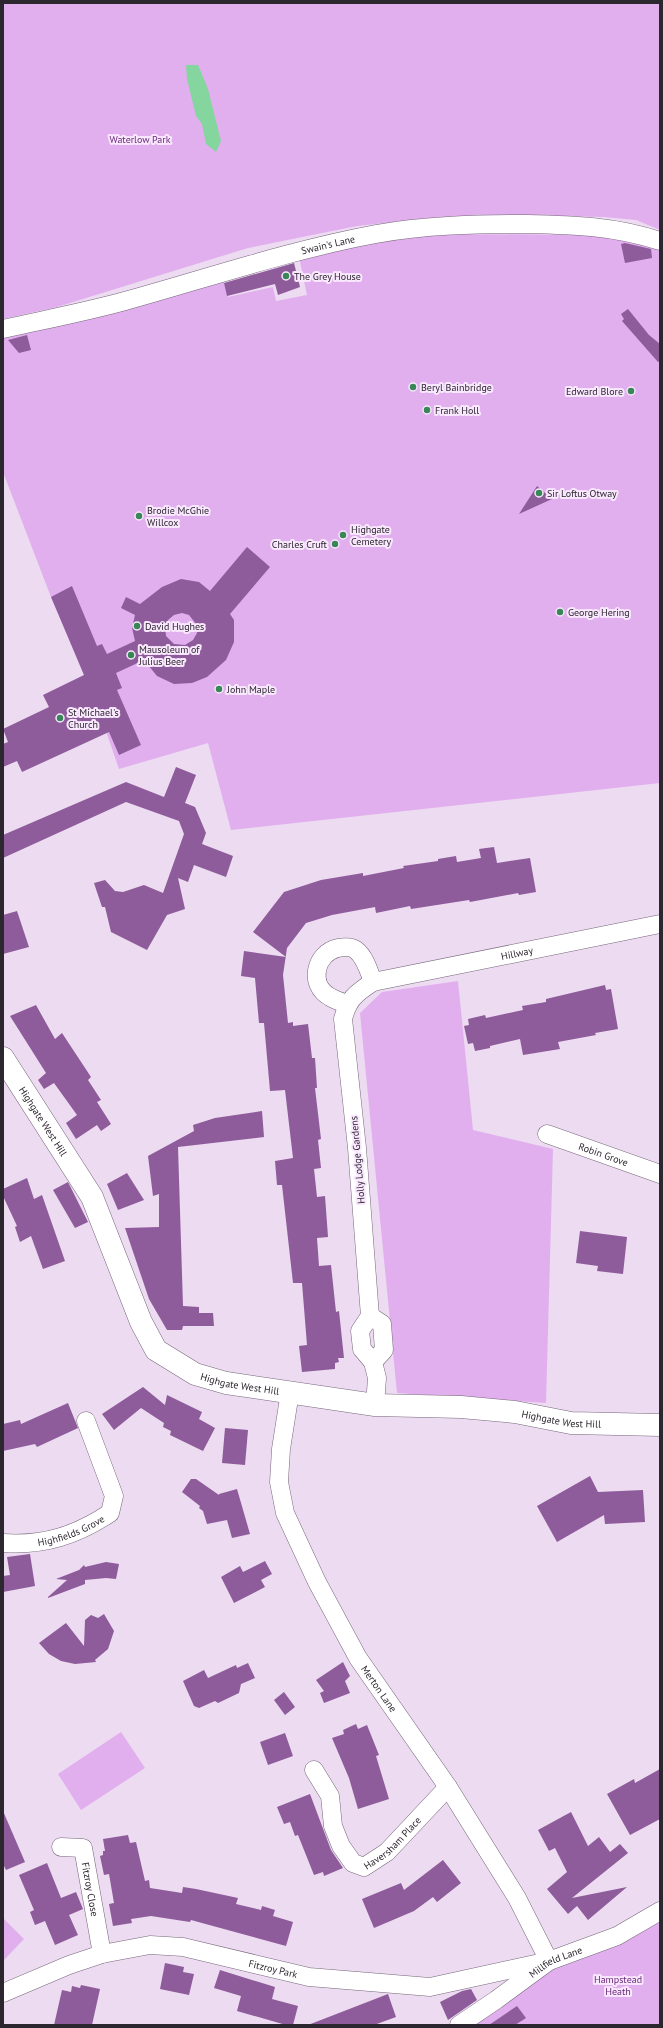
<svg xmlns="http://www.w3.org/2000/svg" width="663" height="2028" viewBox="0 0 663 2028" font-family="'PT Sans',sans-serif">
  <rect width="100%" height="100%" fill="#ecdbf1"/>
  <!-- green -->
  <g fill="#e1afee">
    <polygon points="3,3 660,3 660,230 636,220 604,217 488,215 430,218 357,226 248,248 57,307 3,319"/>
    <polygon points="445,234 616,235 660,249 660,783 231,830 208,743 119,769 97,705 51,597 3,472 3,337 223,279 228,297 273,287 276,301 307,295 299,257 380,241"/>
    <polygon points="458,981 473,1130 553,1149 546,1403 397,1393 360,1013 382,992"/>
    <polygon points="121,1732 145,1768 81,1810 58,1774"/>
    <polygon points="3,1918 24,1939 3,1961"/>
    <polygon points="660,1921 660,2025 459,2025 549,1961"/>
  </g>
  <!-- water -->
  <polygon fill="#84d59e" points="186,65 198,65 208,89 221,141 216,152 206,144 202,124 196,116 187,79"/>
  <!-- building -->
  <g fill="#8e5b9b" fill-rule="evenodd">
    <polygon points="625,243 651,249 652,258 625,263 621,244"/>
    <polygon points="294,263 300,287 278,295 275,284 227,296 224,283"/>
    <polygon points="628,309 649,335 660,344 660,361 658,362 622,321 624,319 621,314"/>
    <polygon points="27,335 31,350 19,353 8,340"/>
    <polygon points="537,486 552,499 519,514"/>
    <path d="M247 547 270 567 230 614 234 620V642L226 660 207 677 192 683 174 684 157 676 144 660 116 673 122 688 117 690 141 745 119 755 109 732 22 772 17 761 3 767V744L8 742 3 729 49 707 43 695 84 675 51 597 72 586 97 646 102 644 107 654 135 641 132 628 135 615 121 608 126 597 140 604 162 587 181 579 199 582 210 591ZM182 613 189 615 196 624 197 633 193 640 185 645 174 644 166 636 165 627 168 620 174 615Z"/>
    <polygon points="176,767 196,775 185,803 195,807 206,833 202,844 233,856 226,877 194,865 188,882 178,878 185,909 167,915 147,950 111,932 105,907 102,907 94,883 105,880 115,891 123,892 144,885 163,893 184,834 179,821 126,802 3,858 3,835 126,782 164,797"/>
    <polygon points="494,847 497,863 530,858 536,892 519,895 518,893 470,902 469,900 411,909 410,906 376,913 375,907 332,915 306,923 287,948 283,975 288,1023 293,1022 293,1026 308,1024 312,1058 315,1058 317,1088 315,1088 321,1139 318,1140 321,1168 314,1169 317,1197 325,1196 328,1237 317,1238 319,1266 331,1265 336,1312 339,1311 344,1358 338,1358 339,1362 335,1363 335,1369 302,1372 299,1346 307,1345 302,1283 293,1283 282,1185 277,1185 275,1161 293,1158 285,1090 270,1091 264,1023 259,1023 255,978 241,976 244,951 286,957 253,932 284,892 321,880 363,873 363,876 404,868 403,866 438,861 438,859 456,856 457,862 481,858 479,849"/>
    <polygon points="17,911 29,947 3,954 3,915"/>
    <polygon points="605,985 606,990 611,989 618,1029 595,1033 596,1035 558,1042 560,1049 523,1055 520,1039 490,1046 490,1048 475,1051 473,1043 468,1044 464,1026 469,1025 468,1019 485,1015 486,1018 523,1010 522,1006 546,1002 546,999"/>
    <polygon points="36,1005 55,1039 62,1033 91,1077 88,1080 101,1100 97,1102 111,1124 101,1131 97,1125 76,1139 66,1123 77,1115 54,1083 44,1089 38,1080 46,1073 10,1016"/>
    <polygon points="262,1111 264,1137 178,1147 183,1306 199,1307 199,1313 213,1313 214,1326 183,1326 182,1330 167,1330 149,1299 125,1228 159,1227 159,1194 153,1196 148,1156 194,1131 193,1125 215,1118"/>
    <polygon points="127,1173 144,1200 118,1210 107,1184"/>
    <polygon points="27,1178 34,1199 42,1195 65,1261 43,1269 31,1236 20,1242 15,1227 17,1226 3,1196 3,1189"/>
    <polygon points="68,1182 88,1222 75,1228 53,1190"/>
    <polygon points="580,1231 627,1237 623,1274 597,1271 598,1266 576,1263"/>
    <polygon points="143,1387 165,1405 167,1395 202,1412 199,1419 215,1428 203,1451 170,1435 171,1431 163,1427 164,1423 141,1408 114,1430 102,1414"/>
    <polygon points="68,1403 78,1428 37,1447 35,1444 3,1451 3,1424 20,1420 21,1424"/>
    <polygon points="225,1428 248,1430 245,1465 222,1463"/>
    <polygon points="590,1476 598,1492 643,1490 645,1522 605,1524 604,1515 557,1542 537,1506"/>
    <polygon points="191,1479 196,1479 219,1495 219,1494 237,1489 250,1534 232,1538 227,1520 207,1524 203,1511 199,1508 200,1506 182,1492"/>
    <polygon points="30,1554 35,1586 3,1592 3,1576 10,1575 7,1557"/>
    <polygon points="265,1561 272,1574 261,1580 265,1587 234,1603 221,1577 240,1566 243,1572"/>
    <polygon points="106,1562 119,1564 116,1579 106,1578 85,1580 85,1584 48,1598 48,1597 67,1580 56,1579 79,1570 84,1565 85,1567"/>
    <polygon points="104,1614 114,1631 108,1649 95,1660 96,1662 75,1664 61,1661 49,1654 39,1643 66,1623 84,1646 85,1620 91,1615 98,1618"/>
    <polygon points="343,1662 350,1676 345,1681 350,1693 324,1703 320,1693 324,1691 316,1680"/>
    <polygon points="248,1663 255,1678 241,1684 239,1693 218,1703 215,1701 199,1708 194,1706 183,1681 204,1670 208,1678 236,1665 237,1668"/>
    <polygon points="284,1692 295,1707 285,1715 274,1700"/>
    <polygon points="356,1724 358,1729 367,1725 379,1755 376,1756 389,1799 358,1809 349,1778 332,1738 344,1734 343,1730"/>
    <polygon points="285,1733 293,1756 268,1765 260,1742"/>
    <polygon points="660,1769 660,1819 630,1835 607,1794 634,1779 635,1783"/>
    <polygon points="310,1794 331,1850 343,1868 324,1876 323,1872 314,1875 298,1835 295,1836 290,1822 284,1824 277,1807"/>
    <polygon points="3,1811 25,1862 6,1870 3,1864"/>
    <polygon points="571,1812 588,1846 599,1837 610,1852 620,1844 628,1853 572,1898 627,1887 588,1920 577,1906 568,1914 547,1889 567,1872 555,1848 549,1851 538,1830"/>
    <polygon points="128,1835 130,1843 136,1842 145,1881 149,1880 150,1888 182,1893 183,1887 196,1889 238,1898 236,1904 261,1910 262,1906 275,1910 273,1916 293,1922 286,1946 191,1920 190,1922 151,1916 131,1919 132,1923 113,1926 109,1904 114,1903 109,1874 104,1875 100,1856 103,1855 103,1851 105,1851 103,1839"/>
    <polygon points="443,1860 461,1883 437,1902 433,1897 414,1911 374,1928 362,1899 401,1883 404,1890"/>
    <polygon points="47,1863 61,1898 76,1892 83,1909 69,1915 78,1935 55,1945 45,1921 35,1925 30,1912 34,1910 19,1875"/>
    <polygon points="165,1963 184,1967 183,1972 194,1974 189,1995 160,1989"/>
    <polygon points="220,1970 275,1987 272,1999 298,2006 293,2025 286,2025 237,2011 241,1996 214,1988"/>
    <polygon points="81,1985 100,1989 92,2025 54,2025 62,1990 71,1992 72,1986 80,1988"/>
    <polygon points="471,1989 477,2000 448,2020 440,2002 462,1991"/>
    <polygon points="388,1994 396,2017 374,2025 308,2025"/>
    <polygon points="517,2006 526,2018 515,2025 489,2025"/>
  </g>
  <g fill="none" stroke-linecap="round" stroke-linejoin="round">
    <defs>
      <g id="minor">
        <path id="s1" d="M3 329C43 320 85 312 125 301 208 278 290 250 376 234 425 225 477 224 527 224 574 225 614 226 660 241"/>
        <path d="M347 1004C341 1002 335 1000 330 997 308 985 315 953 338 948 343 947 351 946 356 950 365 957 369 971 373 982"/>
        <path id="s2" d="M547 1134 660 1174"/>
        <polyline points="370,1316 382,1324 384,1350 373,1362"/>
        <path id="s3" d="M290 1392 281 1449 279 1482 285 1513 317 1582 358 1658 448 1787 517 1898 549 1961"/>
        <path id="s4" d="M375 1405 377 1378 373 1362 362 1349 360 1331 370 1316 357 1148 343 1019C348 999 356 993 373 982L660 924"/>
        <path id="s5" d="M3 1543C44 1546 77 1535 110 1513L114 1496 86 1421"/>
        <path id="s6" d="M314 1770 330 1796 333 1826 341 1846 353 1863 364 1867 387 1852 448 1787"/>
        <path id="s7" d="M61 1847 83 1848 102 1954"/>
        <path id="s8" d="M3 1993 69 1965 102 1954 150 1945 183 1947 309 1977 430 1987 549 1961"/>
        <path id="s9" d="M459 2025 496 2000 549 1961 617 1936 660 1911"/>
      </g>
      <g id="tertiary">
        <path id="s10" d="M3 1058 92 1197 141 1322 156 1350 195 1374 226 1383 375 1405 461 1407 515 1412 571 1423 660 1425"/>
      </g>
    </defs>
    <!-- minor casing -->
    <use href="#minor" stroke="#76677a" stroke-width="19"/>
    <!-- tertiary casing -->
    <use href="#tertiary" stroke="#76677a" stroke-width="23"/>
    <!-- minor -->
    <use href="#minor" stroke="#fff" stroke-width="18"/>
    <!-- tertiary -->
    <use href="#tertiary" stroke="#fff" stroke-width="22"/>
  </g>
  <!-- markers -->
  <g fill="#398756" stroke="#f9e8fe" stroke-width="1.5">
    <circle cx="286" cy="276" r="4"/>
    <circle cx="413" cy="387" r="4"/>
    <circle cx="631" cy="391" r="4"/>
    <circle cx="427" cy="410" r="4"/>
    <circle cx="539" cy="493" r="4"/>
    <circle cx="139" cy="516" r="4"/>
    <circle cx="343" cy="535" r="4"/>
    <circle cx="335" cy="544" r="4"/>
    <circle cx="560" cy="612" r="4"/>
    <circle cx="137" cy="626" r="4"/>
    <circle cx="131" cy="655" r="4"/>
    <circle cx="219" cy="689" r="4"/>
    <circle cx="60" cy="718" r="4"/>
  </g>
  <g text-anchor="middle" stroke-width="4" stroke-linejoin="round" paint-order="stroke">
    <!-- park labels -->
    <g font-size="10" fill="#6a2a7a" stroke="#f9e8fe">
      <text x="140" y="143">Waterlow Park</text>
      <text x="618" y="1983">Hampstead<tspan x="618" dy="12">Heath</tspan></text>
    </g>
    <!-- street labels -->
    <g font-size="10" fill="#2c262e" stroke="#f9e8fe">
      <text dy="4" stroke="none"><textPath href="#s1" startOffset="336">Swain's Lane</textPath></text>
      <text dy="4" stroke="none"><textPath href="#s4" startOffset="591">Hillway</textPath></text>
      <text dy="4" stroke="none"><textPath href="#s10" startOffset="75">Highgate West Hill</textPath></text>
      <text dy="4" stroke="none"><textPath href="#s2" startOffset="60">Robin Grove</textPath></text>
      <text transform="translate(357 1160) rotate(-95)" y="4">Holly Lodge Gardens</text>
      <text dy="4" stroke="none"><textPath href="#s10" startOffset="423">Highgate West Hill</textPath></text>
      <text dy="4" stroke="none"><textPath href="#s10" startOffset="747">Highgate West Hill</textPath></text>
      <text dy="4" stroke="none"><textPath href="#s5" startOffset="70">Highfields Grove</textPath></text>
      <text dy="4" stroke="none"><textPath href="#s3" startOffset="322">Merton Lane</textPath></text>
      <text dy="4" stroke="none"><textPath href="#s6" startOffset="152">Haversham Place</textPath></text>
      <text dy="4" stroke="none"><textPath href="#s7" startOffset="64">Fitzroy Close</textPath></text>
      <text dy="4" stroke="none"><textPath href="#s9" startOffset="116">Millfield Lane</textPath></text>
      <text dy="4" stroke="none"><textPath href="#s8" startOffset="281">Fitzroy Park</textPath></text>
    </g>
    <!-- poi labels -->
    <g font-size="10" fill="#2c262e" stroke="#f9e8fe" text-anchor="start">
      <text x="294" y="280">The Grey House</text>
      <text x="421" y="391">Beryl Bainbridge</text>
      <text x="623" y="395" text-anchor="end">Edward Blore</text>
      <text x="435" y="414">Frank Holl</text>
      <text x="547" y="497">Sir Loftus Otway</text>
      <text x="147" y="514">Brodie McGhie<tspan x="147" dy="12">Willcox</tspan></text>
      <text x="351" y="533">Highgate<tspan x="351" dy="12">Cemetery</tspan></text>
      <text x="327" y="548" text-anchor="end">Charles Cruft</text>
      <text x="568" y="616">George Hering</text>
      <text x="145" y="630">David Hughes</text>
      <text x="139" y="653">Mausoleum of<tspan x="139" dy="12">Julius Beer</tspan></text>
      <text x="227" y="693">John Maple</text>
      <text x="68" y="716">St Michael's<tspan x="68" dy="12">Church</tspan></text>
    </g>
  </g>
  <!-- border -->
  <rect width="663" height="2028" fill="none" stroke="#2c262e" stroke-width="8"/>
</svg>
